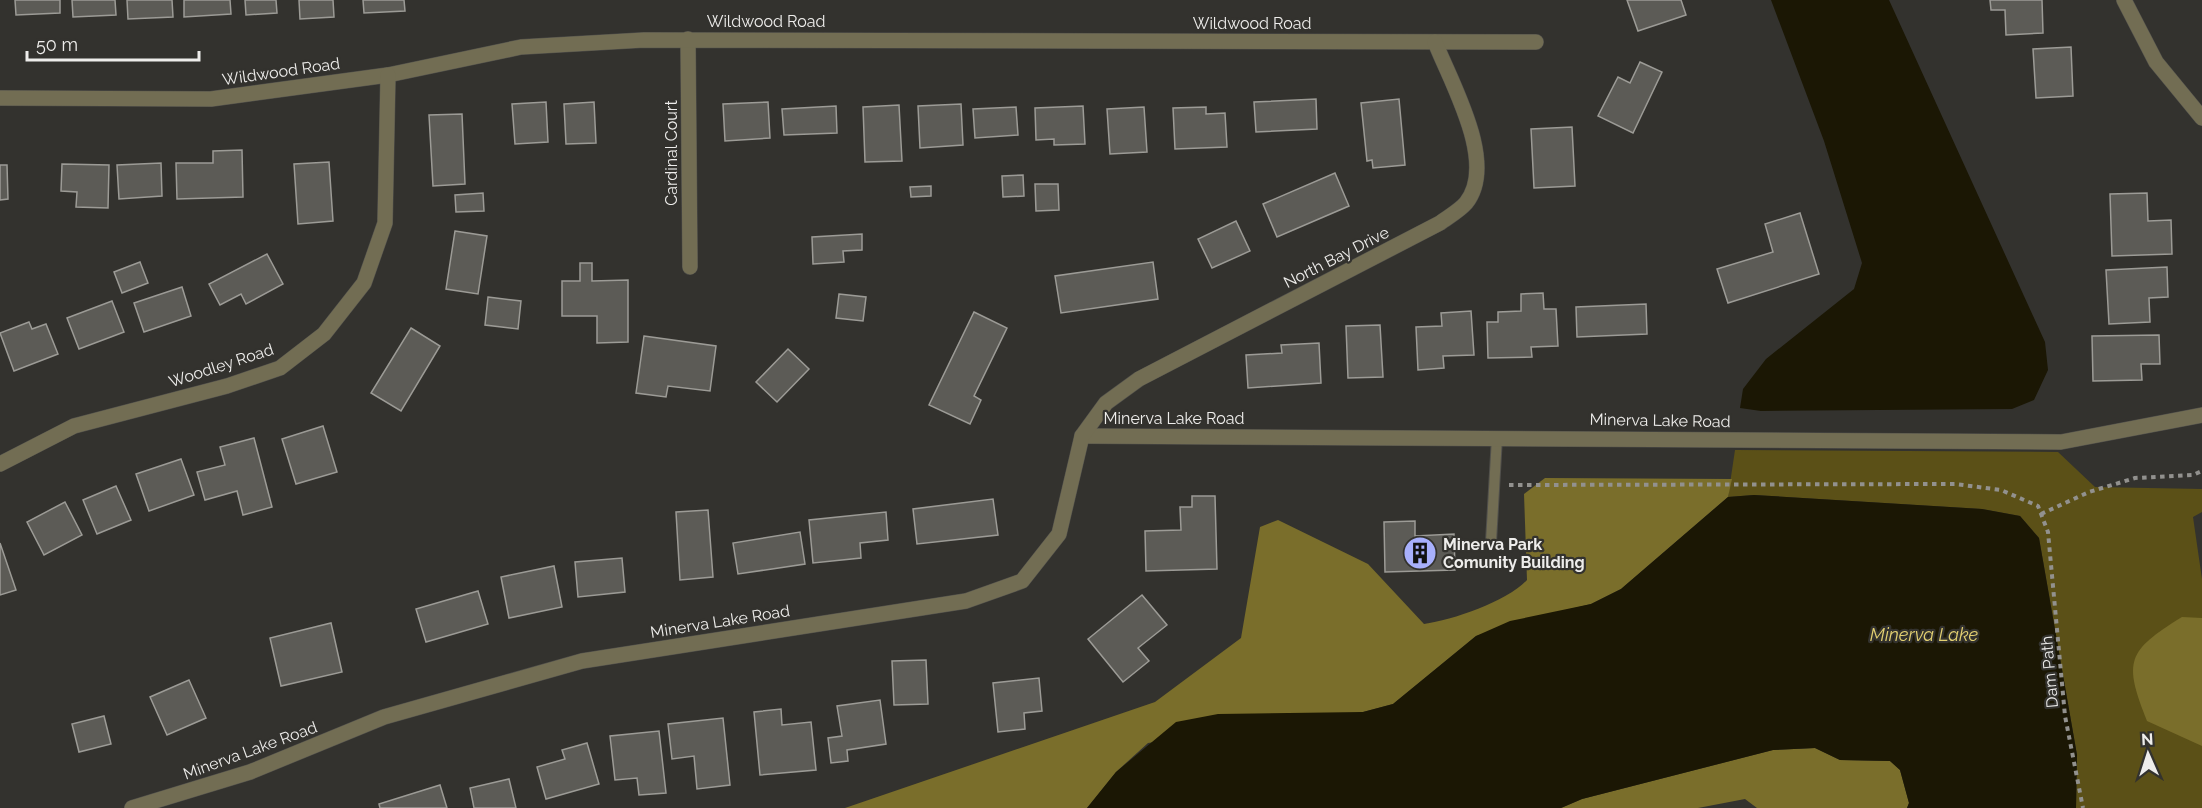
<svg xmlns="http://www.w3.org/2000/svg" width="2202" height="808" viewBox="0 0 2202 808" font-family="Raleway,sans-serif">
  <rect width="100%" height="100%" fill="#33322e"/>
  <!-- green -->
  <polygon fill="#5b5017" points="1735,450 2058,452 2095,487 2202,489 2202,512 2193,517 2202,579 2202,618 2182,618 2202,746 2202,808 2076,808 2077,755 2039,538 2020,516 1982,509 1754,495 1728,497"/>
  <!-- forest -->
  <g fill="#7a6e2b">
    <path d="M1545 478 1732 479 1728 497 1621 589 1591 604 1554 613 1476 636 1393 704 1363 712 1148 743 1116 772 1087 808H845L1155 702 1241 638 1260 527 1278 520 1368 564 1424 624C1453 620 1508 601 1527 580L1524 494Z"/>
    <path d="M2182 617 2202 618V746L2147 721C2123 661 2127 651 2182 617Z"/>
    <polygon points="1815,748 1840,760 1890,761 1900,770 1909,803 1907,808 1757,808 1745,799 1698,808 1561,808 1582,799 1773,750"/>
  </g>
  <!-- water -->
  <g fill="#1b1704">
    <polygon points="1771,0 1889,0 2045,342 2048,370 2034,400 2012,409 1761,411 1740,408 1743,389 1766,359 1854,289 1862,263 1824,141"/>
    <polygon points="1754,495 1982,509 2020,516 2039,538 2077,755 2076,808 1907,808 1909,803 1900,770 1890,761 1840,760 1815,748 1773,750 1582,799 1561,808 1087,808 1116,772 1176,722 1218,714 1363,712 1393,704 1476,636 1510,621 1591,604 1621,589 1728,497"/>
  </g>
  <!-- building -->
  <g fill="#5c5b56" stroke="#9c9b96" stroke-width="1.5">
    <polygon points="15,0 60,0 60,13 16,15"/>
    <polygon points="72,0 115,0 116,15 73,17"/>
    <polygon points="127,0 172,0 173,17 128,19"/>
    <polygon points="184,0 230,0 231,14 184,17"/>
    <polygon points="245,0 276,0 277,13 246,15"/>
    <polygon points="299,0 333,0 334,17 300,19"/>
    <polygon points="363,0 404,0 405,11 364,13"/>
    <polygon points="1627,0 1681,0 1686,15 1638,31"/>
    <polygon points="1990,0 2042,0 2043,33 2006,35 2005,10 1991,10"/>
    <polygon points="2071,47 2073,96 2036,98 2033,49"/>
    <polygon points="1640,62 1662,72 1633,133 1598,116 1618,77 1630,83"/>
    <polygon points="1316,99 1317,129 1256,132 1254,102"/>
    <polygon points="1399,99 1405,165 1373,168 1372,160 1367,161 1361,103"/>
    <polygon points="546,102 548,142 515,144 512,104"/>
    <polygon points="594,102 596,143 566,144 564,104"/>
    <polygon points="768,102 770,138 725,141 723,104"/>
    <polygon points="961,104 963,145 920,148 918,106"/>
    <polygon points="899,105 902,161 865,162 863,107"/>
    <polygon points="836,106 837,133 784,135 782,109"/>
    <polygon points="1083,106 1085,144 1054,145 1054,139 1036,140 1035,108"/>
    <polygon points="1016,107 1018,135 975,138 973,109"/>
    <polygon points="1144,107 1147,152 1110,154 1107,109"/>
    <polygon points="1206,107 1206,114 1225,113 1227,147 1175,149 1173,108"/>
    <polygon points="462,114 465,184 433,186 429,115"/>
    <polygon points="1572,127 1575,186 1534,188 1531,129"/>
    <polygon points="242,150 243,197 177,199 176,163 213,163 213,151"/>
    <polygon points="329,162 333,221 298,224 294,164"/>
    <polygon points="161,163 162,196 119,199 117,165"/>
    <polygon points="62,164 109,165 108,208 76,207 77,192 61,191"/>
    <polygon points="0,165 7,165 8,199 0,200"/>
    <polygon points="1335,173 1349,206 1277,237 1263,204"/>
    <polygon points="1023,175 1024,196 1003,197 1002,176"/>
    <polygon points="1035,184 1058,184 1059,210 1036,211"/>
    <polygon points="931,186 931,196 911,197 910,187"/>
    <polygon points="483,193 484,211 456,212 455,195"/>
    <polygon points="2147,193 2148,221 2171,220 2172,254 2112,256 2110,194"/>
    <polygon points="1800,213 1819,274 1728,303 1717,269 1773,252 1765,224"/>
    <polygon points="1236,221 1250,251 1212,268 1198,239"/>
    <polygon points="455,231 487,236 478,294 446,289"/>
    <polygon points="862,234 862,250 843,251 844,262 813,264 812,237"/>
    <polygon points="267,254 283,284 246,304 241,294 220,305 209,284"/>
    <polygon points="140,262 148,283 122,293 114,272"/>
    <polygon points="1153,262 1158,299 1061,313 1055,276"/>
    <polygon points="580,263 592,263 592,281 628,280 628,342 597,343 597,316 562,316 562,281 580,281"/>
    <polygon points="2167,267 2168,297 2149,298 2150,322 2109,324 2106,270"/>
    <polygon points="182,287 191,316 144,332 134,303"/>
    <polygon points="1543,293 1544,309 1556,309 1558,346 1531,347 1532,357 1488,358 1487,322 1498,322 1498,312 1521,311 1521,294"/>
    <polygon points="839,294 866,297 863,321 836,318"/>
    <polygon points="488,297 521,301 518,329 485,325"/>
    <polygon points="112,301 124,332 79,349 67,318"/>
    <polygon points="1646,304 1647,334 1577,337 1576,307"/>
    <polygon points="1471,311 1474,355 1443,356 1444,368 1418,370 1416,327 1442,326 1441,313"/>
    <polygon points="974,312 1007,328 974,396 981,400 970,424 929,405"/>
    <polygon points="29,322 32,329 46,324 58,354 14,371 0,333"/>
    <polygon points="1380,325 1383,377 1348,378 1346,326"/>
    <polygon points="411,328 440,346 401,411 371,393"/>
    <polygon points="2159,335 2160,364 2141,364 2142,380 2093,381 2092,336"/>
    <polygon points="644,336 716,346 710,391 668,386 666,397 636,393"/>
    <polygon points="1319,343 1321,383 1248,388 1246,355 1282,353 1281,345"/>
    <polygon points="788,349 809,369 777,402 756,382"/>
    <polygon points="323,426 337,472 296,484 282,439"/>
    <polygon points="254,438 272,507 243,515 237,491 205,500 197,472 225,465 220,447"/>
    <polygon points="181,459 194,495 149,511 136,474"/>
    <polygon points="116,486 131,520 97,534 83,500"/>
    <polygon points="1192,496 1215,496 1217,569 1146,571 1145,531 1181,530 1180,507 1192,507"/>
    <polygon points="993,499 998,535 917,544 913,509"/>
    <polygon points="65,502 82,535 44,555 27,522"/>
    <polygon points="708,510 713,577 680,580 676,512"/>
    <polygon points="886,512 888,540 860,543 861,558 813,563 809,520"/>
    <polygon points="1415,521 1415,536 1454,534 1455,570 1385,572 1384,522"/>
    <polygon points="800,532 805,564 738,574 733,543"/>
    <polygon points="0,543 16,590 0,595"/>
    <polygon points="622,558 625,592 578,597 575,562"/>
    <polygon points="554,566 562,607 509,618 501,577"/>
    <polygon points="478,591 488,624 426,642 416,609"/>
    <polygon points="1142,595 1167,625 1138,648 1149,661 1123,682 1088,639"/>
    <polygon points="331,623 342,672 281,686 270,638"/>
    <polygon points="926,660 928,704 894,705 892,661"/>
    <polygon points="1039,678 1042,711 1024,713 1025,729 998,732 993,683"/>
    <polygon points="189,680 206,718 167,735 150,697"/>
    <polygon points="880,700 886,744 847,750 848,761 831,763 828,738 842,736 837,706"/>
    <polygon points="781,709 782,725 811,722 816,770 760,775 754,712"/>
    <polygon points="104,716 111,744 79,752 72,724"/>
    <polygon points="723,718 730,785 697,789 694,756 672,759 668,724"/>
    <polygon points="659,731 666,793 639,795 637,778 615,780 610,736"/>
    <polygon points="587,743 599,784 546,799 537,767 565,759 562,750"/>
    <polygon points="509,779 516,808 474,808 470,788"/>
    <polygon points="440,785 447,808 380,808 379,804"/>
  </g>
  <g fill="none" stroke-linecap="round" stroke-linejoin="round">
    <defs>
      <polyline id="service" points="1491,542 1497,437"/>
      <g id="minor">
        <polyline points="2124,0 2156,62 2202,118"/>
        <polyline points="688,39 690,267"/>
        <polyline points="0,98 211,99 388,75 521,47 644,40 1536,42"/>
        <polyline points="1082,436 2061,442 2202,415"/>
        <polyline points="0,464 74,426 227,386 280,368 324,334 364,283 385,223 388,75"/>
        <path d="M132 808 250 772 384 717 582 661 966 601 1022 581 1059 534 1082 436 1106 403 1139 379 1440 223C1448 217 1459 211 1466 203 1498 163 1451 83 1435 42"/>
      </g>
    </defs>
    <!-- service casing -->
    <use href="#service" stroke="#51504c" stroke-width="12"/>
    <!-- minor casing -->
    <use href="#minor" stroke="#51504c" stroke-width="16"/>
    <!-- path -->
    <g stroke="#92918e" stroke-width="4" stroke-dasharray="4.5 4.5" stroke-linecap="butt">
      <polyline points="1509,485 1955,484 2001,490 2038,506 2048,532 2065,716 2083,808"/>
      <polyline points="2041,514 2089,492 2135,478 2193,475 2202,471"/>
    </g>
    <!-- service -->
    <use href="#service" stroke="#726d53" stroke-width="10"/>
    <!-- minor -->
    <use href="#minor" stroke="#726d53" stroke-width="15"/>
  </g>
  <!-- icons -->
  <defs>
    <symbol id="building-disc" viewBox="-11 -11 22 22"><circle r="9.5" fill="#a8b0fc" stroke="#33322e"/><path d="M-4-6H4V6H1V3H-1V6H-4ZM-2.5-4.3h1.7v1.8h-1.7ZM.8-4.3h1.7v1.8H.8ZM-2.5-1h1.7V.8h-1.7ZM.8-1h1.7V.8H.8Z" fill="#111"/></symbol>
  </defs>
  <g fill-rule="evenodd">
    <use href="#building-disc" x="1401" y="534" width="38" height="38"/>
  </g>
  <g text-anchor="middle" stroke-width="4.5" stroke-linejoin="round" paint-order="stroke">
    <!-- street labels -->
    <g font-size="16" fill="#eeedeb" stroke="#33322e">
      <text x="766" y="27">Wildwood Road</text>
      <text x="1252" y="29">Wildwood Road</text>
      <text transform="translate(281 71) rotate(-8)" y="6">Wildwood Road</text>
      <text transform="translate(671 153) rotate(-90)" y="6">Cardinal Court</text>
      <text transform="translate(1336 257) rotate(-27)" y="6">North Bay Drive</text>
      <text transform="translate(221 365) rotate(-18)" y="6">Woodley Road</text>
      <text x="1174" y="424">Minerva Lake Road</text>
      <text transform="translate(1660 420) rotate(1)" y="6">Minerva Lake Road</text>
      <text transform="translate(720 621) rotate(-9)" y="6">Minerva Lake Road</text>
      <text transform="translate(2049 672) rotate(-95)" y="6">Dam Path</text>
      <text transform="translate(250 750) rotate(-20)" y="6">Minerva Lake Road</text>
    </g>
    <!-- poi labels -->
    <g font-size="16" font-weight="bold" fill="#eeedeb" stroke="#33322e" text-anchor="start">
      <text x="1443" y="550">Minerva Park<tspan x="1443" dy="18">Comunity Building</tspan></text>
    </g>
    <!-- water labels -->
    <g font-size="18" font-style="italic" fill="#e3d071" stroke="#33322e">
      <text x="1924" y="641">Minerva Lake</text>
    </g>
  </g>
  <!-- north arrow -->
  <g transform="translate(2148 754) rotate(357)" stroke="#33322e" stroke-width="4.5" paint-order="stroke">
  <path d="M0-4.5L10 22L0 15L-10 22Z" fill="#eeedeb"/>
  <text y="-9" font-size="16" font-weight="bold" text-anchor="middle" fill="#eeedeb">N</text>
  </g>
  <!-- scale -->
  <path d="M27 51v9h172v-9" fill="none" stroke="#eeedeb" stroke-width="3"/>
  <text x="36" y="51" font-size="18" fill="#eeedeb" stroke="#33322e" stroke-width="4.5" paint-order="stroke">50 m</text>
</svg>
